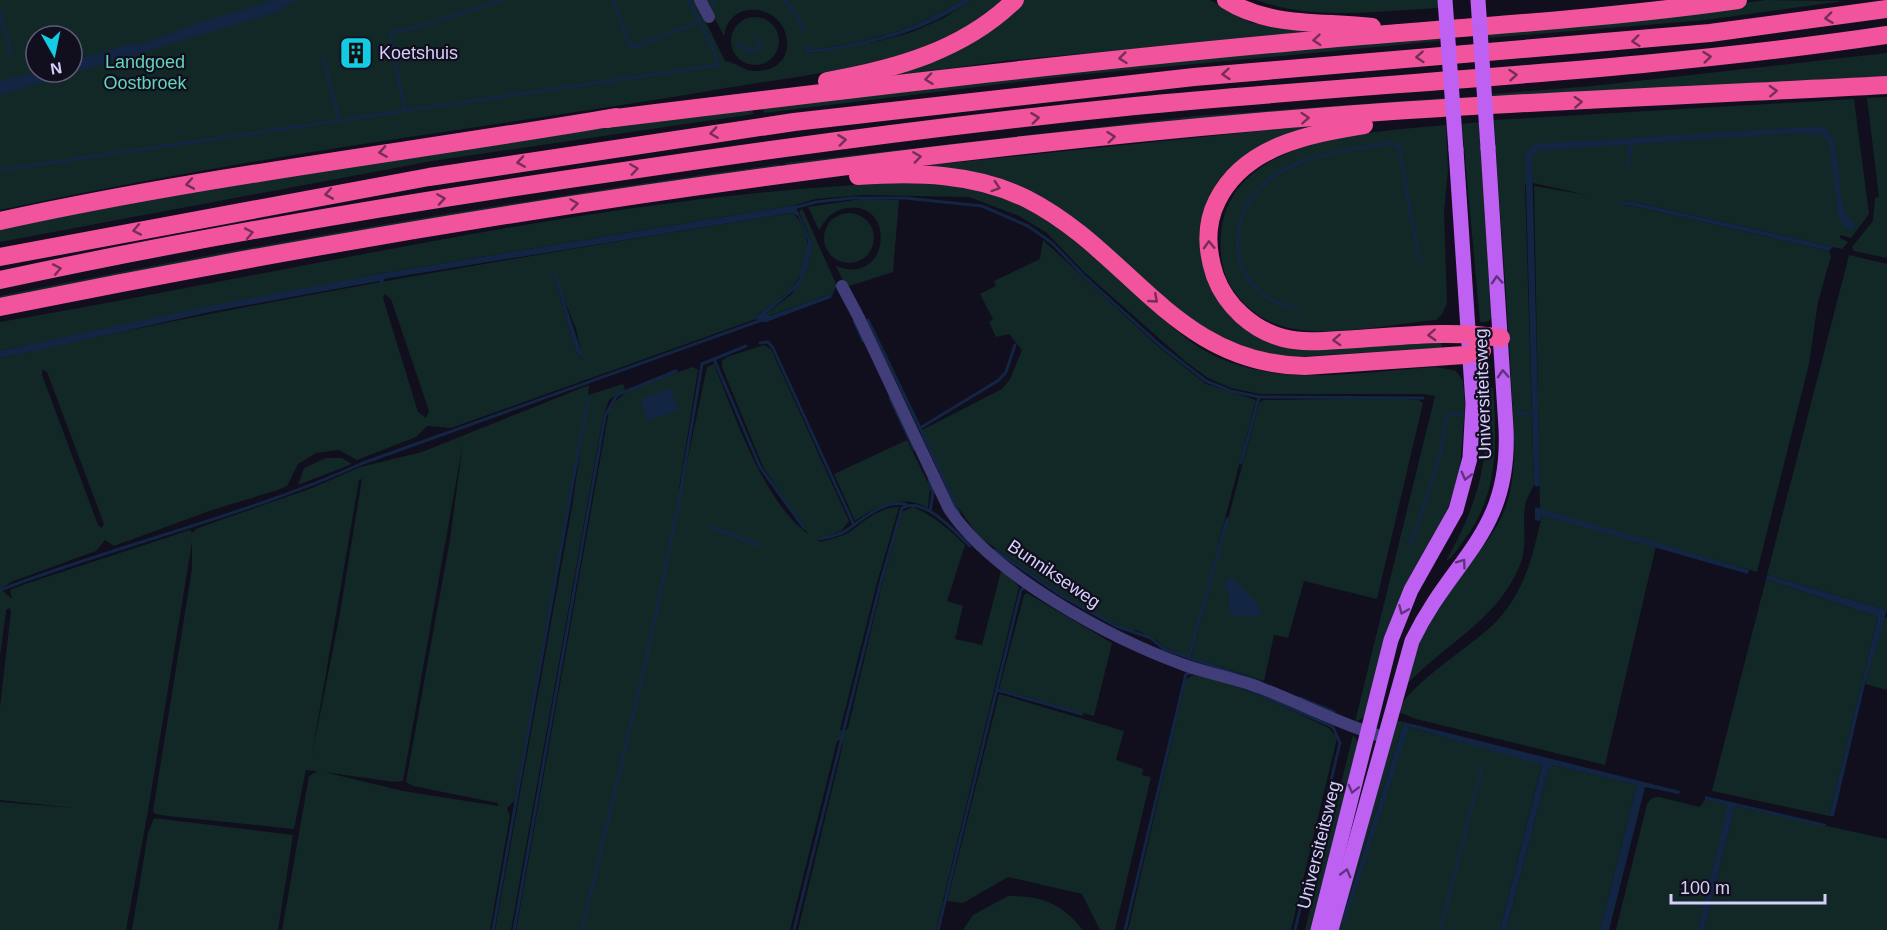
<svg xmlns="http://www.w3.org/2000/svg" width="1887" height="930" viewBox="0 0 1887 930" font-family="Helvetica,sans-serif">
  <rect width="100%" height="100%" fill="#110e1e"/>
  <!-- green -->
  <g fill="#122827" fill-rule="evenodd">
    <path d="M0 0H695L725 61C737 62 744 72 756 71 806 71 792 0 743 11 732 15 726 24 724 36L705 0H963C910 32 870 42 810 50L804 45 806 53 879 41 912 32 944 18 971 0H1004C927 65 822 72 726 88 634 104 542 117 450 131 299 153 149 178 0 210ZM36 36H72V72H36Z"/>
    <polygon points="1024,0 1210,0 1251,23 1318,32 1012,60 875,78 1002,19"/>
    <path d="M1256 0H1438V8C1380 11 1311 21 1256 0Z"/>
    <polygon points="1767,0 1844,1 1706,20 1488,38 1488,33"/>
    <circle cx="755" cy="41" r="24"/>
    <polygon points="1440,36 1440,41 1076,75 764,113 760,104 978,79"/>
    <polygon points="1887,53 1887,76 1492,98 1492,94 1592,86"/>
    <polygon points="1887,97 1887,258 1854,251 1852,247 1873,221 1875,198 1879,197 1867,98"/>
    <polygon points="1444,98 1445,102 789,169 785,163 1195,116"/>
    <path d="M1854 99 1869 214 1851 238 1840 235V238L1848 242 1842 249 1630 201 1622 202V206L1629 205 1829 251 1831 256 1818 302 1809 364 1757 572 1540 511 1534 186 1587 195 1533 183 1530 167 1525 186 1534 485C1531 491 1526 499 1525 506 1522 525 1528 546 1520 565 1496 623 1441 645 1402 690 1413 647 1434 609 1461 574 1475 556 1491 539 1501 518 1521 476 1513 424 1511 379 1507 293 1499 207 1494 120Z"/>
    <path d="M750 106 754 114 432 161 0 242V229C248 176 500 144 750 106Z"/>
    <polygon points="1479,122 1493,317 1487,322 1480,322 1462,124"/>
    <polygon points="1338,123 1293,132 1253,150 1225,173 1207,203 1200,237 1249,332 1441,340 1442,348 1274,358 1221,343 1062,215 901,168"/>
    <path d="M1446 125 1448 170 1444 213 1447 303 1442 314 1436 320C1390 324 1325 339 1281 326 1254 318 1226 292 1222 262 1204 138 1361 133 1446 125Z"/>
    <path d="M780 164 783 170 0 304V296C259 243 518 200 780 164Z"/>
    <path d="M911 182C929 183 948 183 965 186 1035 200 1089 252 1140 298 1166 321 1191 347 1224 360 1289 387 1367 371 1436 367L1456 371 1463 381 1465 406 1460 469 1448 508 1416 573 1367 716 1355 722 1435 396 1422 394H1259L1231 388 1208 378 1186 362 1084 272 1047 233 1019 216 969 197 862 195 816 199 795 205 379 274 0 351V322C302 271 603 194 911 182Z"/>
    <path d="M862 199 899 200 893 272 846 287 836 266C890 288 897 200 847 208 833 210 826 218 819 230L808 207Z"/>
    <polygon points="802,208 837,286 831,294 768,316 767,313 792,294 808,266 813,245 799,212"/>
    <path d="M792 213C799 217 801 224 804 231 819 265 787 299 759 313L756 319 451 428 427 426 416 437 357 460 339 450 316 453 298 464 287 486 278 490 212 510 114 546 105 540 96 551 11 582 1 589 12 599 10 590 25 584 190 530 192 533 198 528 312 488 360 467 422 452 589 385 588 395 623 384 625 390 609 400 603 417 511 930H495L572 507 588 396 515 800 507 808 510 816 490 930H282L309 776 317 771 306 770 305 774 294 829 168 816 155 814 153 811 192 569V542L148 811 126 930H0V802L74 808 0 800V707L11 611 9 608 6 610 0 657V358C262 299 527 256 792 213ZM552 269 576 329 583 360 576 352ZM385 294 391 299 429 411 426 418 418 412 383 298ZM42 369 47 372 104 524 102 528 98 525 42 375ZM463 443 450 539 406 782 413 786 498 803V806L403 791 324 772 394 782 403 781ZM362 479 339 619 312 755 359 480Z"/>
    <circle cx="849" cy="238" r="25"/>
    <polygon points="1043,240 1160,348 1206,384 1256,400 1189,657 1164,647 1157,640 1136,630 1128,630 1097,615 1063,595 978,536 956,504 922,430 1002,389 1010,379 1022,350 1009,334 996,337 989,322 993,319 980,294 996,286 994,281 1040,259"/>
    <polygon points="1849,255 1887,264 1887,610 1767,575"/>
    <path d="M764 345 771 349 849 521 841 531 817 540 820 542C830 539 844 537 852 530 866 520 880 507 899 507L877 583 840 730 845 731 848 728 882 584 902 512 913 507C933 516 951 530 965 545L947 601 963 606 955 639 982 645 1002 567 1019 587 936 930H798L843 744 841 740 837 741 790 930H516L609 410C621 386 669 376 693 367L698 370 679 489 680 495 707 367 714 364C735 416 763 501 808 534L763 467 722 367V361L727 357Z"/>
    <path d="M1486 388H1493C1497 442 1499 495 1464 540 1459 547 1453 557 1446 561 1481 498 1489 460 1486 388Z"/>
    <polygon points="1395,398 1419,400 1423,403 1377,599 1304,581 1288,638 1274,635 1264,681 1191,657 1259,403 1263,400"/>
    <path d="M907 440 930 487 928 508C903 494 878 505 855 521L834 474Z"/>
    <polygon points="326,458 342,458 352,464 298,485 304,468"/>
    <path d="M1542 515 1656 546 1605 765 1416 719 1398 712C1406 686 1473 645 1495 623 1525 592 1533 555 1542 515Z"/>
    <polygon points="1766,579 1878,617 1829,816 1712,791"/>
    <polygon points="1027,593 1112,643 1094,716 999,689 1024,595"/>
    <polygon points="1887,617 1887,690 1865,684 1883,618"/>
    <path d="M1194 675C1240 682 1286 709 1329 728L1337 738 1291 930H1128L1186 679Z"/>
    <polygon points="999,694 1124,731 1116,760 1143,769 1142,775 1151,777 1115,930 1100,930 1082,894 1008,877 963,903 947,901"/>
    <polygon points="1395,720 1404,722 1341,922 1408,727 1542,764 1500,930 1334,930"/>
    <polygon points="1353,735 1359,743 1315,930 1305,930"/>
    <polygon points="1553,765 1637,785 1600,930 1506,930 1548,771"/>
    <polygon points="1659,797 1700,807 1705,799 1729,805 1698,930 1616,930 1647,804 1652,798"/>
    <polygon points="1735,806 1887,839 1887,930 1704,930"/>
    <polygon points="154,818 293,835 278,930 132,930 148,833"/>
    <path d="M1008 896C1042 896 1060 902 1083 930H963L973 915Z"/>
  </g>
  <!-- water -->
  <g fill="#122543">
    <polygon points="274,0 300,0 291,2 278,12 0,95 0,81 37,72 72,72 72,61 123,46 145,43 204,21"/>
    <path d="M963 0H971C922 34 864 47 806 53L804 45 807 44 810 50C871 42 910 32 963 0Z"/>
    <path d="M1813 127 1826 128C1846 156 1832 207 1855 225L1853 230 1847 228 1839 220 1829 143 1822 135 1794 133 1634 144 1625 177 1629 144 1537 151 1532 157 1540 485 1537 487 1534 485 1525 153 1535 144Z"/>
    <polygon points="1630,201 1833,247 1829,251 1629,205 1622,206 1622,202"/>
    <polygon points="795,205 813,245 808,266 799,286 767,313 769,316 831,294 836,287 831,298 766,322 757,322 756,316 785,295 799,279 808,241 798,216 792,213 384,279 383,286 379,281 210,312 40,350 38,355 33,351 0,358 0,351 209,306 379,274"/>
    <polygon points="552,269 555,271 584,360 576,352"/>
    <polygon points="670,388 678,410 647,421 641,399"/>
    <polygon points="1535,507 1749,570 1748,574 1542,515 1540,521 1535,520"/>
    <polygon points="1767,575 1887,610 1865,684 1834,816 1829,816 1878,617 1766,579"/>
    <path d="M1232 577C1242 589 1257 600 1262 614L1251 617 1233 615 1228 608 1230 595 1224 583Z"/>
    <polygon points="1404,722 1680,791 1679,794 1645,787 1609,930 1600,930 1637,785 1553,765 1548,771 1506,930 1500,930 1542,765 1409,727 1345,923 1341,923"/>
    <polygon points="1482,761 1483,766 1442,930 1439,930"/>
    <polygon points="1705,796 1826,824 1826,827 1735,806 1704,930 1698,930 1728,805 1705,799"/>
  </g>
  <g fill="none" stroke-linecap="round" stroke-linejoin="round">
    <!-- stream -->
    <g stroke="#122543" stroke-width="3">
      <polyline points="613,0 631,48 699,22"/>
      <polyline points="712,0 715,5"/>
      <polyline points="784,0 797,15 804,30"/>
      <polyline points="0,12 11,54"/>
      <polyline points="738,43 747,50 754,51 760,45 760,41 756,39"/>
      <polyline points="324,60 339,120"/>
      <polyline points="405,111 390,33 418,27 501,0"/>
      <polyline points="0,170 719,65 713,48 689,0"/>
      <polyline points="793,208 816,202 852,198 905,198 982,206 1028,226 1052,243 1084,276 1161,346 1206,381 1231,391 1259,397 1423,398"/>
      <path d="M1298 309C1286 305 1271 302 1261 293 1223 259 1234 206 1271 178 1303 154 1351 150 1389 143L1399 146 1419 260"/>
      <polyline points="868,320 920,428 999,380 1006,372 1015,345"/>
      <polyline points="854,321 863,341"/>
      <polyline points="760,343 768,342 773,348 853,523"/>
      <polyline points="714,359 760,467 804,528"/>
      <polyline points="890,398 914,449"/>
      <polyline points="1518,414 1534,413"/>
      <polyline points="920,428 959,513"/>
      <polyline points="1241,463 1259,397"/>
      <polyline points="929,480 933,493 930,511"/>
      <polyline points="711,527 758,545"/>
      <path d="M820 539C829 537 840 535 847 530 863 519 886 498 907 505"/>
      <polyline points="1410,543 1418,526 1442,448 1446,415 1462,414"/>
      <polyline points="995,550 1062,596 1116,626 1151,638 1164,649 1260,682"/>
      <path d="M0 590C119 544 246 516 363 463L759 321"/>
      <polyline points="1189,658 1227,519"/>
      <polyline points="997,690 1082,714"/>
      <polyline points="1250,690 1333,727 1340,743 1295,930"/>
      <polyline points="1300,698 1334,712"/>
      <polyline points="493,930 588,398"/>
      <polyline points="514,930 605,416 617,395 676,371"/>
      <polyline points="582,930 648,652 678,506 702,364 746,346"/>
      <path d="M794 930 881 581 902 508C925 496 955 532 970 546"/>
      <polyline points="938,930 1021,590 1025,587"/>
      <polyline points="1125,930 1186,674 1192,673"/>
    </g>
    <!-- minor -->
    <g stroke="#403d79" stroke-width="12">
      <polyline points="700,0 709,17"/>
      <path d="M842 286 859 318 949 509C994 576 1111 639 1187 666 1211 674 1237 679 1261 688 1303 704 1341 725 1384 737"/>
    </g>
    <!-- primary -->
    <g stroke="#be60f2" stroke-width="15">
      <polyline points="1318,930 1391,640 1411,590 1456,510 1470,458 1473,404 1456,150"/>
      <path d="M1331 930 1412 641C1453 556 1511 534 1506 428L1488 148"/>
    </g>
    <!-- motorway -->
    <g stroke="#f1549d" stroke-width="18">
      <path d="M1226 0C1270 28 1323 21 1372 27"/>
      <path d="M827 81C896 69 964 50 1015 0"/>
      <path d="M607 119C836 91 1064 63 1294 42 1442 28 1590 21 1738 0"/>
      <path d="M1364 125C1309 134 1244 146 1217 201 1205 225 1207 252 1215 276 1226 306 1253 330 1283 338 1307 344 1332 340 1356 339 1404 336 1453 330 1501 338"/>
      <path d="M858 176C916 172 975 173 1027 199 1131 252 1175 364 1305 366L1464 355 1482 351"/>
      <path d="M0 221C204 176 411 152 616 117"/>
      <polyline points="0,257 429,177 794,122 1194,77 1710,33 1887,9"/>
      <path d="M0 280C208 235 420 200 631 170 799 145 966 123 1135 106 1385 82 1638 72 1887 35"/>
      <path d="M0 307C418 222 841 158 1267 121 1473 103 1680 96 1887 85"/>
    </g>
    <!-- primary-bridge -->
    <g stroke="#be60f2" stroke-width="15">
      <polyline points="1445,0 1456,150"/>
      <polyline points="1478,0 1488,148"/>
    </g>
  </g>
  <!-- one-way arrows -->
  <defs><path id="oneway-chevron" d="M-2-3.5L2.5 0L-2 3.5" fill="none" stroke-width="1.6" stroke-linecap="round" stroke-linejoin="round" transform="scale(1.5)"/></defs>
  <g stroke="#762e57">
    <use href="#oneway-chevron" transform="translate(1829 18) rotate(173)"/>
    <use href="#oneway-chevron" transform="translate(1317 40) rotate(175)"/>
    <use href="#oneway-chevron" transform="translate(1636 41) rotate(174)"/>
    <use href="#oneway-chevron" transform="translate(1420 57) rotate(176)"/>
    <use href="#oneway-chevron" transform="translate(1707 57) rotate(-6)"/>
    <use href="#oneway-chevron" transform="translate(1123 58) rotate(174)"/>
    <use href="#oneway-chevron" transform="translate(1226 74) rotate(175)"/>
    <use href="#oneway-chevron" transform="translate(1513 75) rotate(-5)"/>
    <use href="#oneway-chevron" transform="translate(929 79) rotate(173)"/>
    <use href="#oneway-chevron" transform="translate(1773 91) rotate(-3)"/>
    <use href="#oneway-chevron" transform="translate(1578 102) rotate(-3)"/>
    <use href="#oneway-chevron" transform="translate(1035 118) rotate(-7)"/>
    <use href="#oneway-chevron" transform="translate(1305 118) rotate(-4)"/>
    <use href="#oneway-chevron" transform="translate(714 133) rotate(172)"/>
    <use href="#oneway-chevron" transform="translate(1111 137) rotate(-6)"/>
    <use href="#oneway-chevron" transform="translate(842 140) rotate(-7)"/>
    <use href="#oneway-chevron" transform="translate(383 152) rotate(171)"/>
    <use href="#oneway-chevron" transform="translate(917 157) rotate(-8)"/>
    <use href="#oneway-chevron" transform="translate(521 162) rotate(171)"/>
    <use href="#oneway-chevron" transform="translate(634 169) rotate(-8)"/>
    <use href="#oneway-chevron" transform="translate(190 184) rotate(170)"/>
    <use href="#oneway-chevron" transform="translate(996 187) rotate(18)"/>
    <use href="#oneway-chevron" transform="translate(329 194) rotate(170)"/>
    <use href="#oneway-chevron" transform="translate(441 199) rotate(-9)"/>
    <use href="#oneway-chevron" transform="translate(574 204) rotate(-8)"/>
    <use href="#oneway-chevron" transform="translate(137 230) rotate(169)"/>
    <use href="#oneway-chevron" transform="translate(249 233) rotate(-11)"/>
    <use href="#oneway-chevron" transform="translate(1209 245) rotate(-92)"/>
    <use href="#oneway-chevron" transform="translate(57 269) rotate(-11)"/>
    <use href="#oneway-chevron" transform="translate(1154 299) rotate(41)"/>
    <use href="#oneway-chevron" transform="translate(1432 335) rotate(177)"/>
    <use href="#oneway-chevron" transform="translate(1337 340) rotate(177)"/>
  </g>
  <g stroke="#5f337d">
    <use href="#oneway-chevron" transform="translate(1497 280) rotate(-94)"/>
    <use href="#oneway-chevron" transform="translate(1503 374) rotate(-93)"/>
    <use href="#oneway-chevron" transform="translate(1466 476) rotate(104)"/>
    <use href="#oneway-chevron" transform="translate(1462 563) rotate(-54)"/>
    <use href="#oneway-chevron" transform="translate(1403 610) rotate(113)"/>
    <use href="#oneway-chevron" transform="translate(1353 789) rotate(104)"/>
    <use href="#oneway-chevron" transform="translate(1346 873) rotate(-75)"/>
  </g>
  <!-- icons -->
  <defs>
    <symbol id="building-square" viewBox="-11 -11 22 22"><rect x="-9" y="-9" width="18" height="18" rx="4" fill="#13cbe3" stroke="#110e1e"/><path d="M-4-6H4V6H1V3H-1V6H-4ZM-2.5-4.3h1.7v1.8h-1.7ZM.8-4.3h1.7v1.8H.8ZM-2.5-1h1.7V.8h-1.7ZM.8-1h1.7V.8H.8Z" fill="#111"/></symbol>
  </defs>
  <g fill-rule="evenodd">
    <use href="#building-square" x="337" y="34" width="38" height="38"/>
  </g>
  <g text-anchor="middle" stroke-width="4.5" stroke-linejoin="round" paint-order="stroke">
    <!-- poi labels -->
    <g font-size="18" fill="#d5cffb" stroke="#110e1e" text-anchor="start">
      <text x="379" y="59">Koetshuis</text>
    </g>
    <!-- park labels -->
    <g font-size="18" fill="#62d4ba" stroke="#110e1e">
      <text x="145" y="68">Landgoed<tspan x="145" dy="21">Oostbroek</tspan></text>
    </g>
    <!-- street labels -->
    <g font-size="18" fill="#d5cffb" stroke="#110e1e">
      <text transform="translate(1483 394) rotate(-92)" y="6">Universiteitsweg</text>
      <text transform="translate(1054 574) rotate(34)" y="6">Bunnikseweg</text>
      <text transform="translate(1319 845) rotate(-76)" y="6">Universiteitsweg</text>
    </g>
  </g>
  <!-- north arrow -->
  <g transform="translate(54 54) rotate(171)"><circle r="28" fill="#110e1e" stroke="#5f5b76" stroke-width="1.5"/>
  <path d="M0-4.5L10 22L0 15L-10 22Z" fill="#13cbe3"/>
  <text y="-9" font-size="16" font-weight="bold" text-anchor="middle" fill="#d5cffb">N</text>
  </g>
  <!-- scale -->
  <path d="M1671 894v9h154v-9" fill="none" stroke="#d5cffb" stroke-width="3"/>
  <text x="1680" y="894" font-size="18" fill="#d5cffb" stroke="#110e1e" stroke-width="4.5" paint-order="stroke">100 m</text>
</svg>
